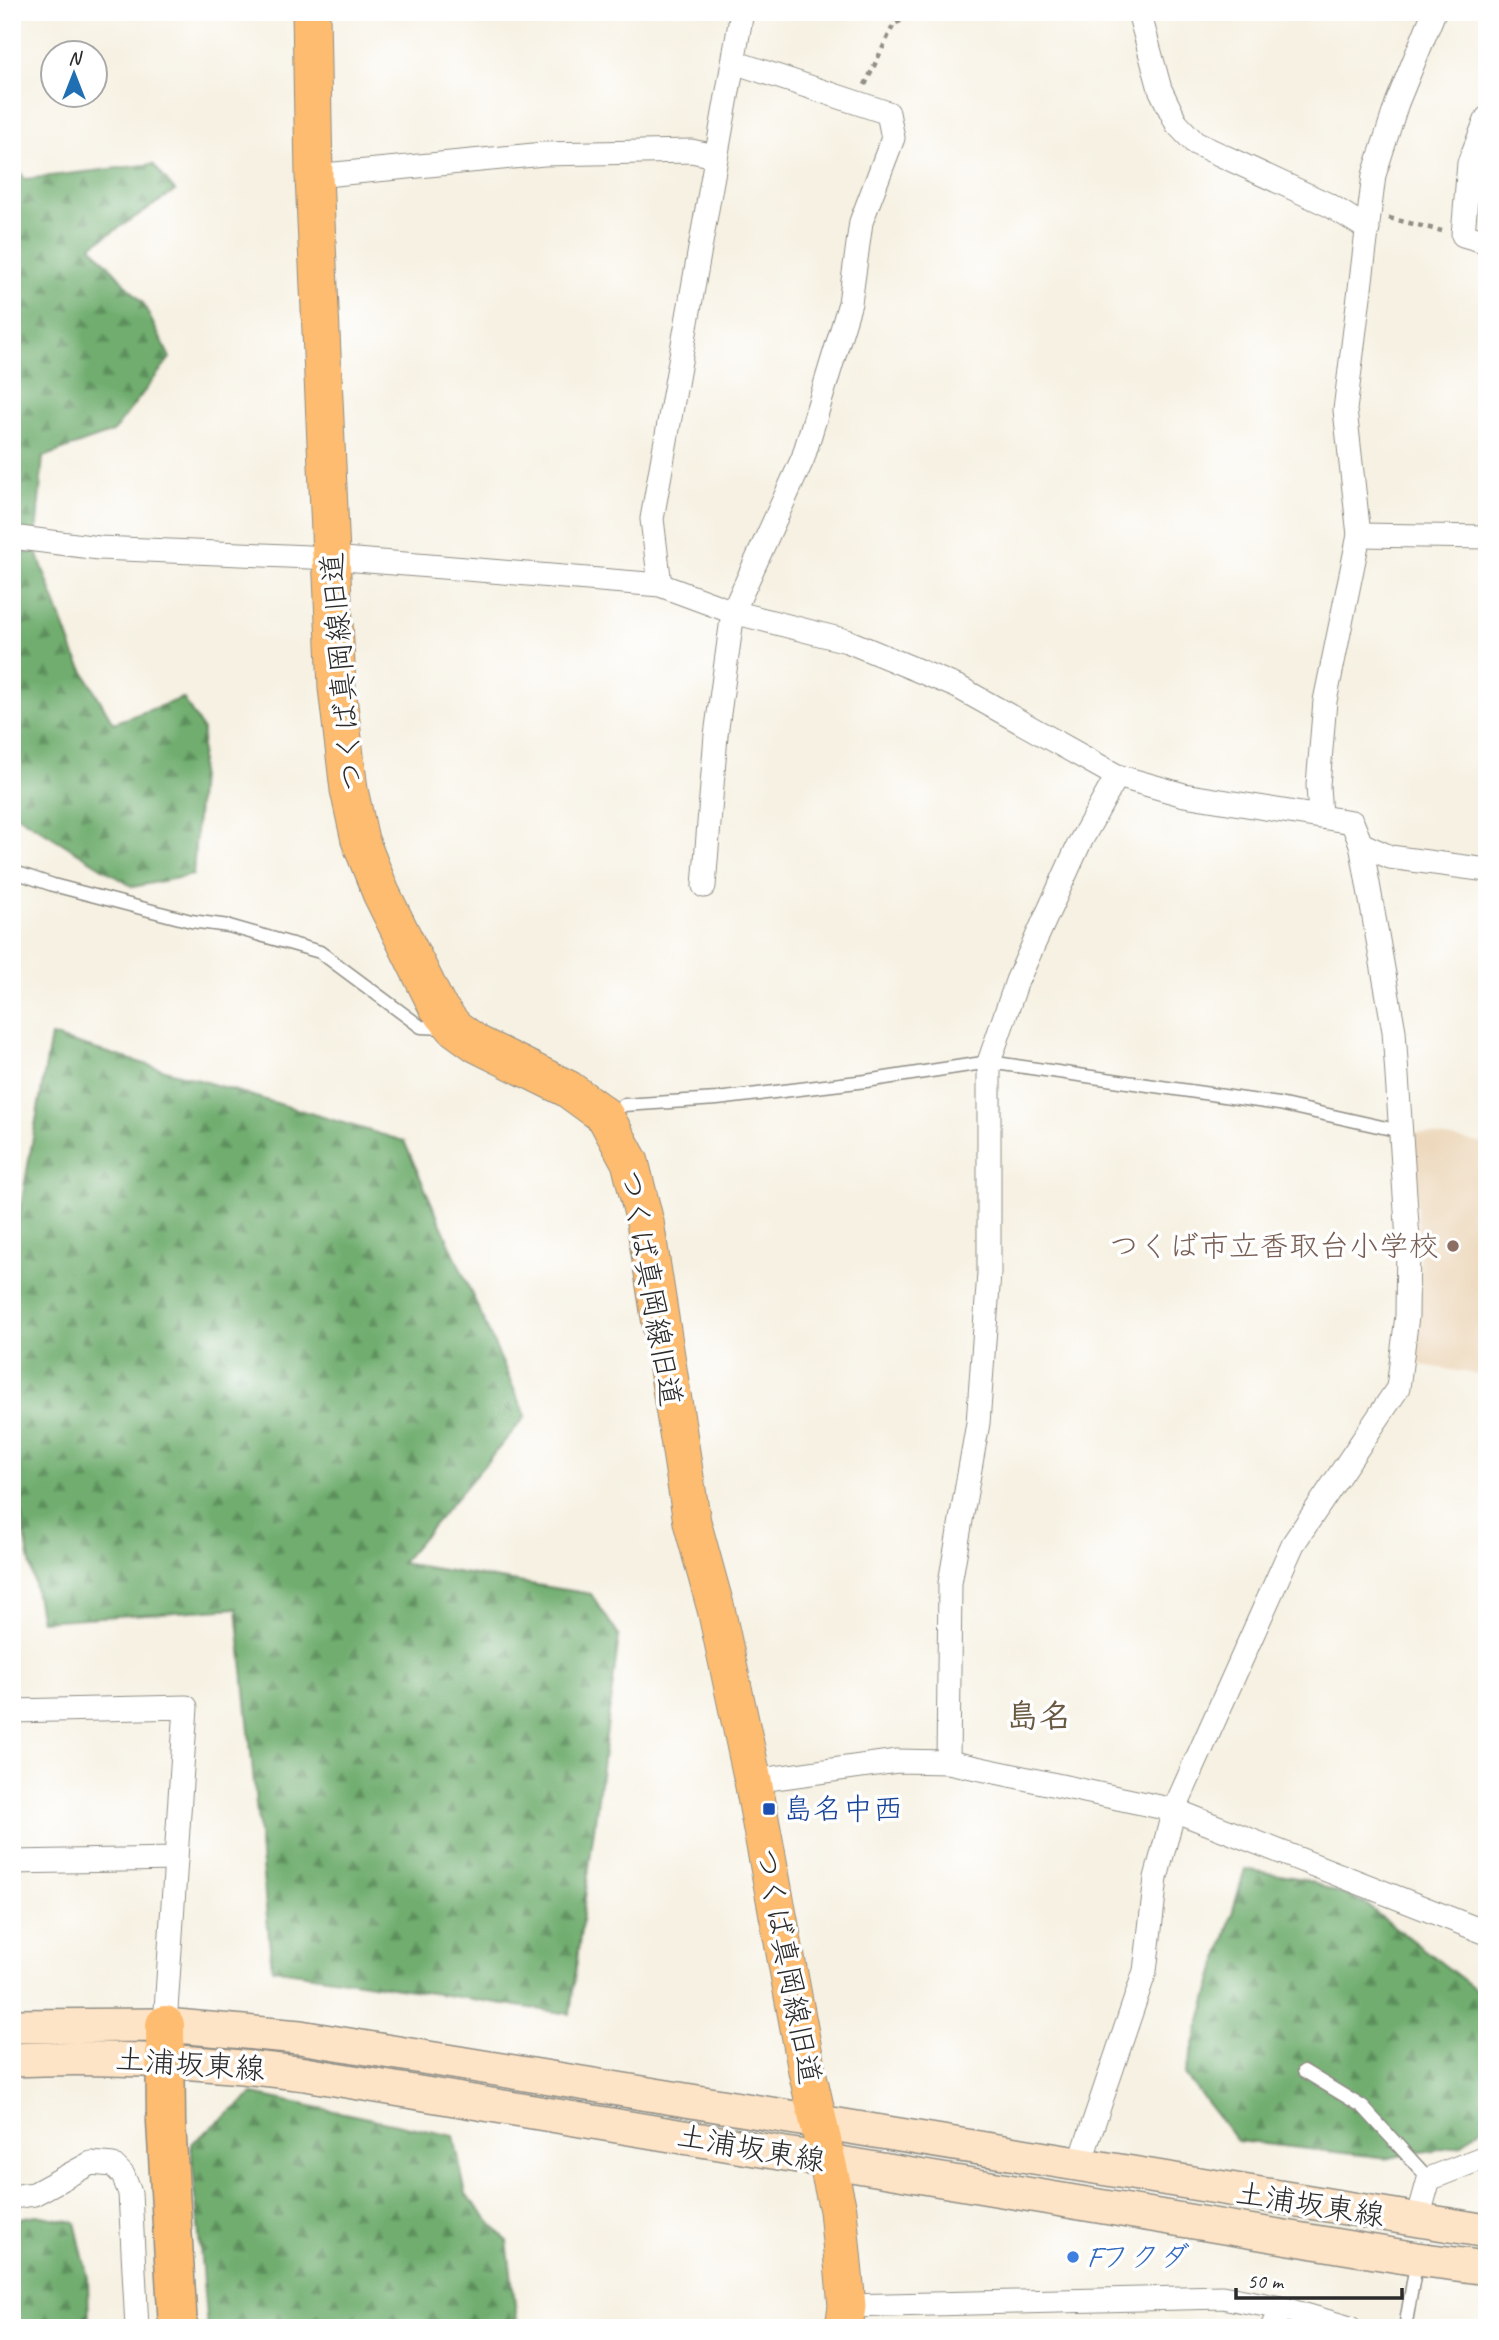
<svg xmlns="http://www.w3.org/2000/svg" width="1499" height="2340" viewBox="0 0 1499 2340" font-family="Caveat,'Klee One',sans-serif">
  <defs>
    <pattern id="forest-firs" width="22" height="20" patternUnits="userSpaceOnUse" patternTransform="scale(1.75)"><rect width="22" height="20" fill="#70ad6e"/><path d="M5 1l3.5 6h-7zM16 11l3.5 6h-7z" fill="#5c8d5b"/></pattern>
  </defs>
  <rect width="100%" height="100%" fill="#fff"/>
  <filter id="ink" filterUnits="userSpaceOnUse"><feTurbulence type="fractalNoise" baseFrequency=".0143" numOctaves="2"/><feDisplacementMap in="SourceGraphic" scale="14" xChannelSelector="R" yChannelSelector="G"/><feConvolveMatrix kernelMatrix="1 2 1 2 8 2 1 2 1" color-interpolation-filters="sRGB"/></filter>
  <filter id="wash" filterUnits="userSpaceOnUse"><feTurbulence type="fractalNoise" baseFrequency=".00686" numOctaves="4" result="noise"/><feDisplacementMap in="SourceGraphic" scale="28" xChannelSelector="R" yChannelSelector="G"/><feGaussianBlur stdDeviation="1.57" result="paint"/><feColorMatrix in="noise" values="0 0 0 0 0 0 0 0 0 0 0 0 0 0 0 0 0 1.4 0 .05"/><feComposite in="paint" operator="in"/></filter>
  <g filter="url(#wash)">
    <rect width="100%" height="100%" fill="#f6f1e2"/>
    <!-- built -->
    <polygon fill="#ecd7ba" points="1414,1132 1487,1144 1487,1376 1411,1363 1420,1280"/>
    <!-- forest -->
    <g fill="url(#forest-firs)" stroke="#4e6c4c" stroke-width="2">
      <polygon points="12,161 25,179 153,164 175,191 91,246 143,303 170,358 113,432 43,457 35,547 75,656 113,723 183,698 203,730 193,875 133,887 12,812"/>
      <polygon points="51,1036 404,1141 526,1416 401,1563 591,1594 619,1636 570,2014 272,1969 237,1608 41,1621 12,1467 12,1255"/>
      <polygon points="1245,1869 1303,1879 1362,1902 1487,1998 1487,2122 1461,2145 1388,2158 1237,2141 1185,2075"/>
      <polygon points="253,2094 454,2136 466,2195 507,2241 518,2328 207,2328 191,2144"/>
      <polygon points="36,2215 75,2222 88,2278 89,2328 12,2328 12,2219"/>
    </g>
  </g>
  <g filter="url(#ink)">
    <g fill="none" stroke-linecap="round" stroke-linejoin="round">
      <defs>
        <g id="lane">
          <polyline points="12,871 53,885 191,921 229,926 320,952 421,1027 445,1028"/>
          <polyline points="607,1115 624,1105 717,1099 866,1081 989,1062 1279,1104 1400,1131"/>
          <polyline points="1304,2071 1363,2107 1429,2179"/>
          <polyline points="1405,2328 1417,2259"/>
        </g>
        <g id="street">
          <polyline points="1139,12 1160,89 1177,124 1195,143 1331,206 1368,229"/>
          <polyline points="1487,118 1469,163 1463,235 1487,242"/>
          <polyline points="314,176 544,154 691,151 716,156"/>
          <polyline points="1359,535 1487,537"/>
          <polyline points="12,537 99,548 332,558 660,585 733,612 847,641 958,687 1117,776 1184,795 1352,822 1361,844 1390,857 1487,870"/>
          <polyline points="660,585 652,519 742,12"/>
          <polyline points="1320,816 1318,785 1325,701 1359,535 1345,410 1374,175 1397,103 1434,12"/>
          <polyline points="704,886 716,735 733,612 803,458 850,303 861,222 893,138 888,113 734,62"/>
          <polyline points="12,1711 186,1707 165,2025"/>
          <polyline points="948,1762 950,1583 978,1423 989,1273 989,1062 1017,981 1079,844 1117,776"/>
          <polyline points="753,1781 897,1761 948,1762 1174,1810 1487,1933"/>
          <polyline points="12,1862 176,1859"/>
          <polyline points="1079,2166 1145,1971 1156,1878 1174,1810 1293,1544 1398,1388 1407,1316 1408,1240 1394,1031 1361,844"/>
          <polyline points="12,2197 34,2194 91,2163 113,2165 123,2175 130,2193 137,2328"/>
          <polyline points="1417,2222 1429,2179 1487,2156"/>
          <polyline points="847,2306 1222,2297 1281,2308 1350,2328"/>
          <polyline points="1272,2328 1281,2308"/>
        </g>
        <g id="secondary">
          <polyline points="12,2026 165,2025 300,2037 1487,2231"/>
          <path d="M12 2060C111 2055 208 2062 305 2074L1417 2259 1487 2268"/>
        </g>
        <polyline id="primary" points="311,12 314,176 337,688 349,790 360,840 381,893 437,1006 455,1028 477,1044 568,1089 605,1116 630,1162 645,1222 692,1522 716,1609 753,1781 807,2071 838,2210 847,2306 844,2328"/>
        <polyline id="highway" points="165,2025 166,2122 178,2328"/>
      </defs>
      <!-- lane casing -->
      <use href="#lane" stroke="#908e86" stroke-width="15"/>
      <!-- street casing -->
      <use href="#street" stroke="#908e86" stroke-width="25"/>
      <!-- secondary casing -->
      <use href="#secondary" stroke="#908e86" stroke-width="36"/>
      <!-- primary casing -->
      <use href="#primary" stroke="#908e86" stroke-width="39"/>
      <!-- highway casing -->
      <use href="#highway" stroke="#908e86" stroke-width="41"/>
      <!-- path -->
      <g stroke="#908e86" stroke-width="4.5" stroke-dasharray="5 5" stroke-linecap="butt">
        <polyline points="865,85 894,24 921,12"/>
        <polyline points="1389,218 1442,231"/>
      </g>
      <!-- lane -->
      <use href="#lane" stroke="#fff" stroke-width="12"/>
      <!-- street -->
      <use href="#street" stroke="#fff" stroke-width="23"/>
      <!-- secondary -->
      <use href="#secondary" stroke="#fee4c6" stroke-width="33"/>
      <!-- primary -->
      <use href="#primary" stroke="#fdbc70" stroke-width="37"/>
      <!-- highway -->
      <use href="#highway" stroke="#fdbc70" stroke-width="38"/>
    </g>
  </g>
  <!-- markers -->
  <circle fill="#8d6e63" stroke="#fff" stroke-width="2.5" cx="1453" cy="1246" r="7"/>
  <rect fill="#1a4fb4" stroke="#fff" stroke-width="2.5" x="762" y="1802" width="14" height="14" rx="3.5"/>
  <circle fill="#3f7fe0" stroke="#fff" stroke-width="2.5" cx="1073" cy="2257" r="7"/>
  <g text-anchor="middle" stroke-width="7" stroke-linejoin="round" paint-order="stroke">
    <!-- street labels -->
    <g font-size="30" fill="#2b2b2b" stroke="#fff">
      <text transform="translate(342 672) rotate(-95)" y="10">つくば真岡線旧道</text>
      <text transform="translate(651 1288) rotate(80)" y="10">つくば真岡線旧道</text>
      <text transform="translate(788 1966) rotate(79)" y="10">つくば真岡線旧道</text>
      <text transform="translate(190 2064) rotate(4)" y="10">土浦坂東線</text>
      <text transform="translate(751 2148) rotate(10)" y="10">土浦坂東線</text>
      <text transform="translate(1310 2204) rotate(9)" y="10">土浦坂東線</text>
    </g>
    <!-- education labels -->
    <g font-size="30" fill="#785e54" stroke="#fff" text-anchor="end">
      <text x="1439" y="1256">つくば市立香取台小学校</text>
    </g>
    <!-- transit labels -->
    <g font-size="30" fill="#164399" stroke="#fff" text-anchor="start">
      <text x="783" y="1819">島名中西</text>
    </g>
    <!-- shop labels -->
    <g font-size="30" fill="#366cbe" stroke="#fff" text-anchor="start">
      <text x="1087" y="2267">Fフクダ</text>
    </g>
    <!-- quarter labels -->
    <g font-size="33" font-weight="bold" fill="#695842" stroke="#fff">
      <text x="1039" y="1727">島名</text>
    </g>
  </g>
  <!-- margin -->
  <rect width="1499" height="2340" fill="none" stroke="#fff" stroke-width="42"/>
  <!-- north arrow -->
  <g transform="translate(74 74)"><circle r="33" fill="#ffffff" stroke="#aaaaaa" stroke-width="2"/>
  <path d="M0-5L12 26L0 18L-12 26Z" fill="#1f6fb2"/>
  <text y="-10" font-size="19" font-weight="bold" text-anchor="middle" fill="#2b2b2b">N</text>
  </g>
  <!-- scale -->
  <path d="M1236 2288v10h166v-10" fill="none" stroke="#2b2b2b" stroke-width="3.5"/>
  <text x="1247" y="2288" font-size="21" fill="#2b2b2b" stroke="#ffffff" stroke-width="5" paint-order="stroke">50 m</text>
</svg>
